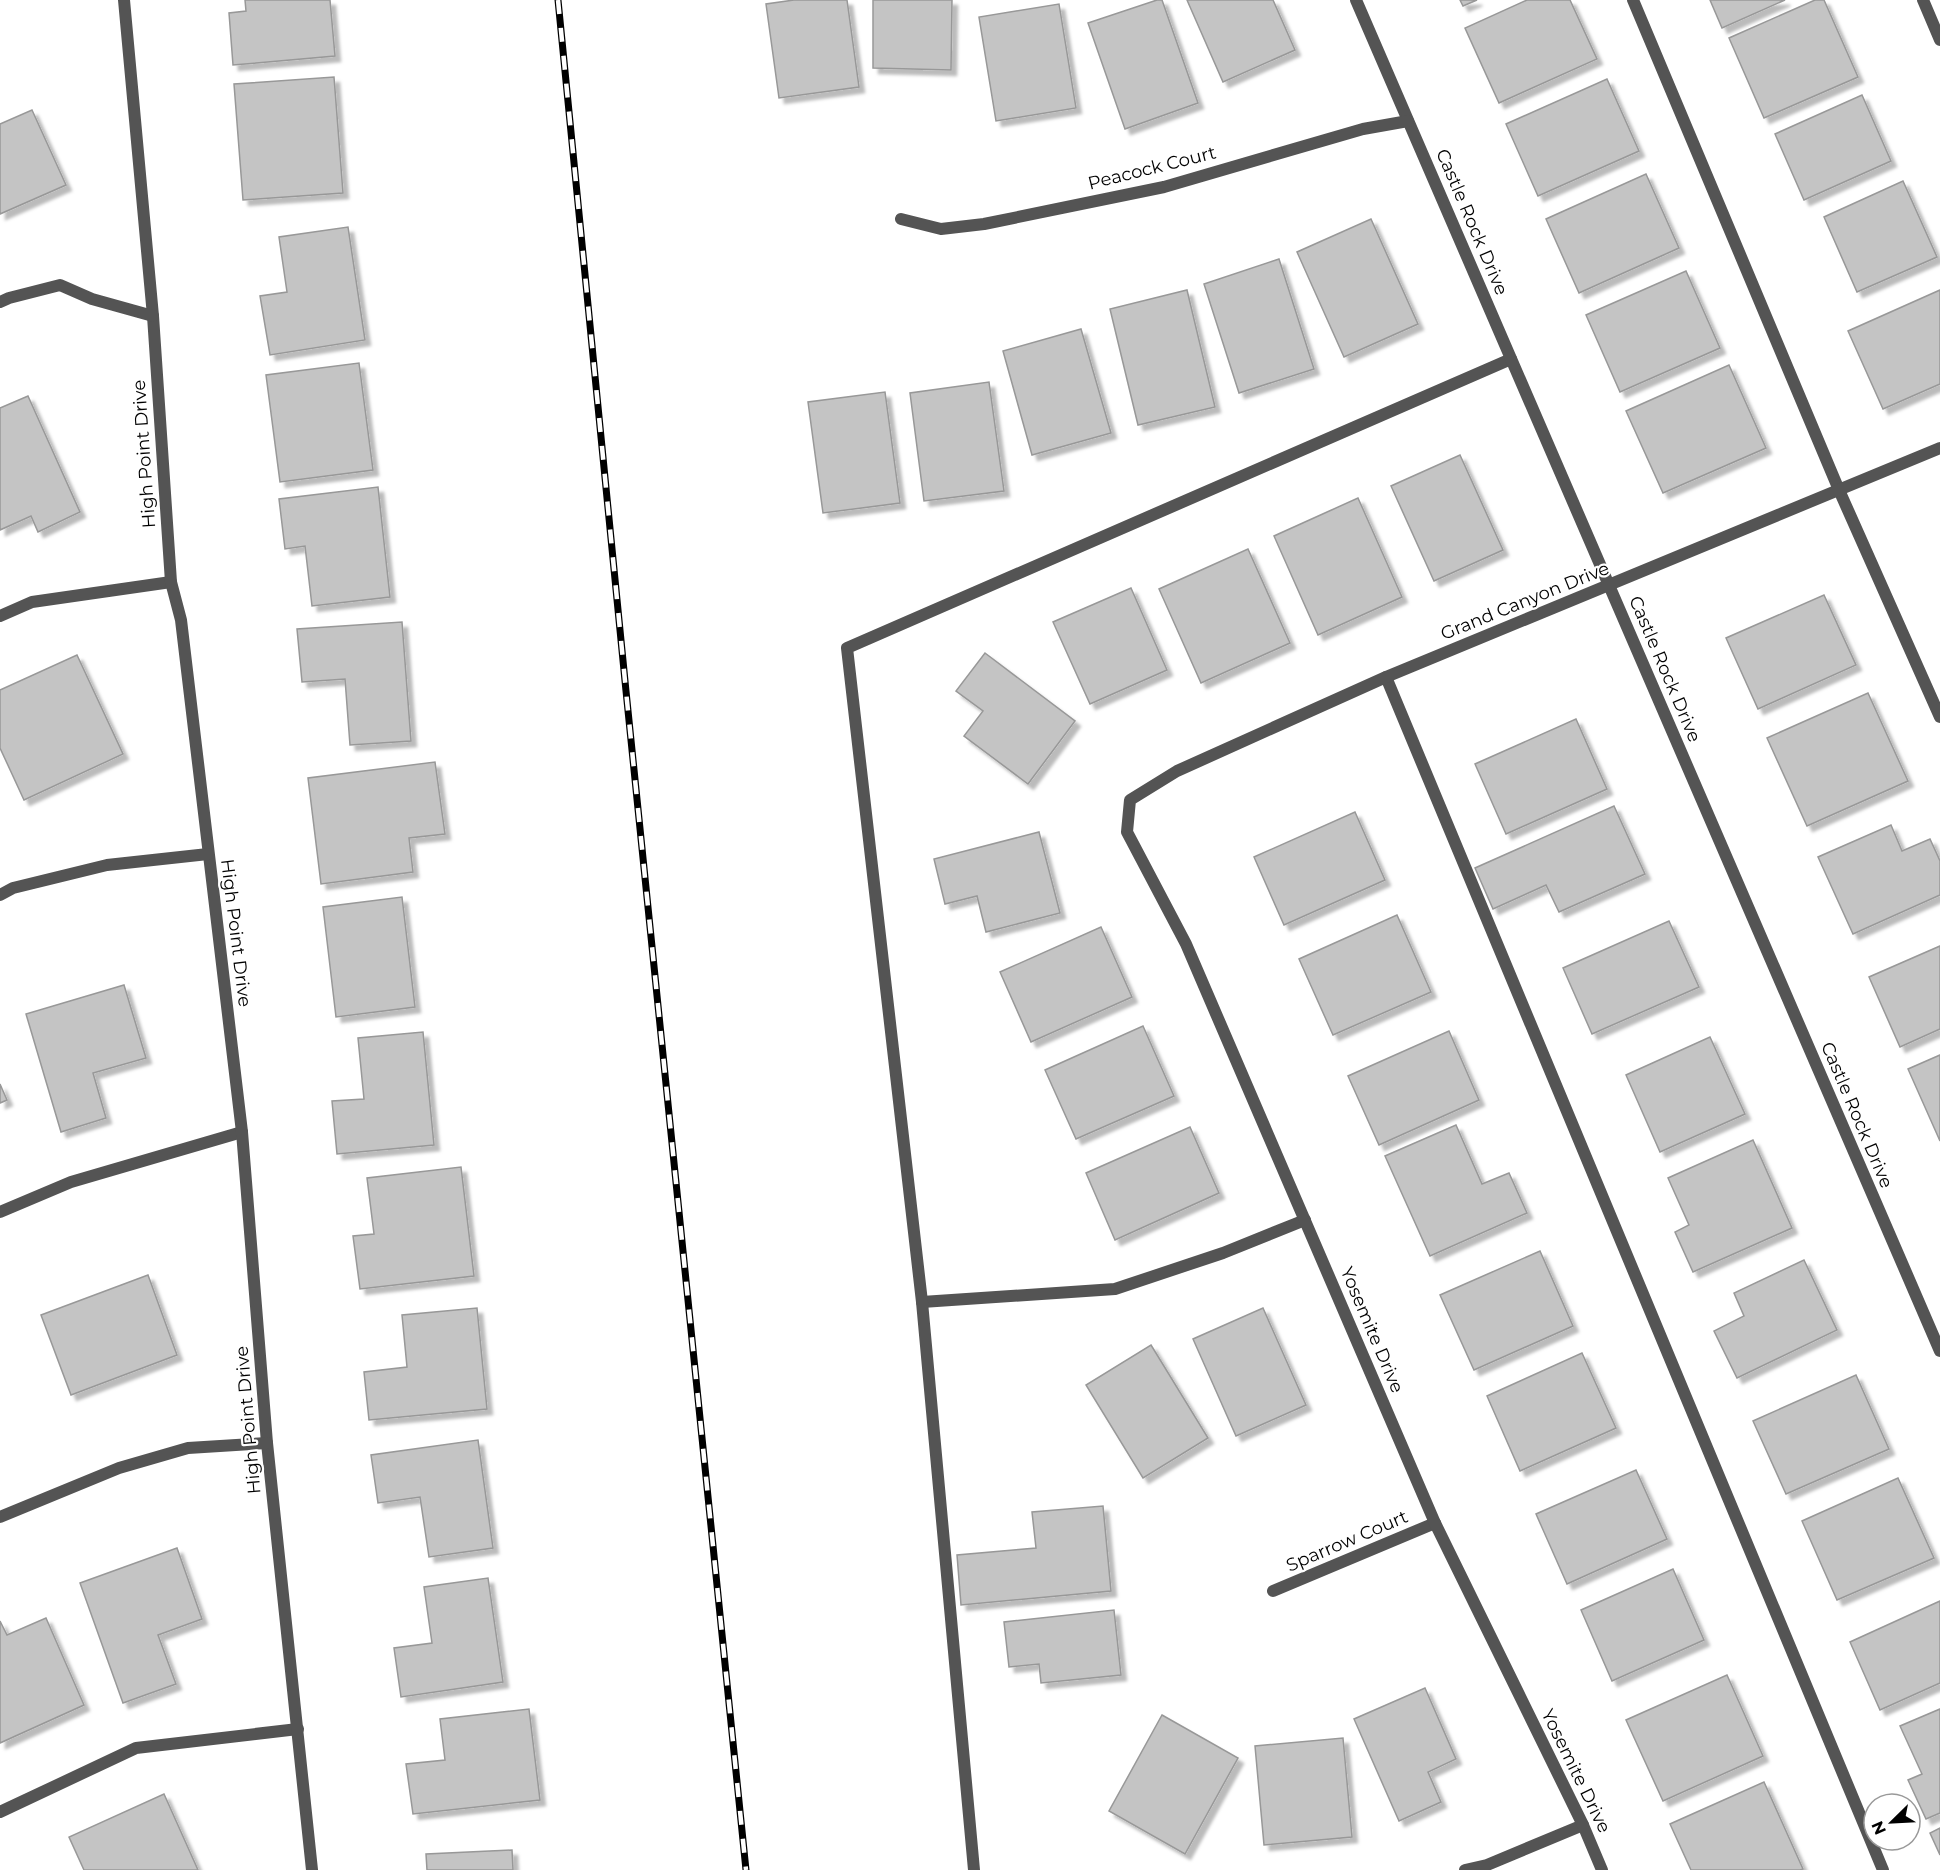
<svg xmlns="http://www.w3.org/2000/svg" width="1940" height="1870" viewBox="0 0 1940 1870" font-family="Montserrat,sans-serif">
  <defs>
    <filter id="shadow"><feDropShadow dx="5.5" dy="5.5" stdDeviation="1.5" flood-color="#0004"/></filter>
  </defs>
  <rect width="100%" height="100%" fill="#fff"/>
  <!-- building -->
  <g fill="#c4c4c4" stroke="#989898" stroke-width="1.5" filter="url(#shadow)">
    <polygon points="245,0 330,0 335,56 233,65 229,13 246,11"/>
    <polygon points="794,0 847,0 859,87 779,98 766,4"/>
    <polygon points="873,0 952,0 951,70 873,68"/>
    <polygon points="1157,0 1162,0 1198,103 1125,129 1088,23"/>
    <polygon points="1187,0 1273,0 1295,50 1223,82"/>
    <polygon points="1460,0 1477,0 1463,6"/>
    <polygon points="1527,0 1570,0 1597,59 1499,103 1465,28"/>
    <polygon points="1710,0 1785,0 1722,28"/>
    <polygon points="1815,0 1824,0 1858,77 1764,118 1729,38"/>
    <polygon points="1059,4 1076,108 996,121 979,17"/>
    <polygon points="334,77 343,193 243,200 234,84"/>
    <polygon points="1607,79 1639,151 1538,196 1506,124"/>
    <polygon points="1862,95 1891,161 1804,200 1775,134"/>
    <polygon points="32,110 66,185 0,214 0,124"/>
    <polygon points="1646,174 1679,248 1579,293 1546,219"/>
    <polygon points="1903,181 1937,257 1857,292 1824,217"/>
    <polygon points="1371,219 1418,324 1344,357 1297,252"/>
    <polygon points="348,227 365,340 270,355 260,296 287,292 279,237"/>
    <polygon points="1279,259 1314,369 1239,393 1204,284"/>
    <polygon points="1686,271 1720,348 1620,392 1586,315"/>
    <polygon points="1187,290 1215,407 1138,425 1110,309"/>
    <polygon points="1940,290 1940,384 1883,409 1848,331"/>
    <polygon points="1081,329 1111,433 1032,455 1003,351"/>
    <polygon points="359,363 373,470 280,482 266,375"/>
    <polygon points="1729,365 1766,448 1663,493 1626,411"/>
    <polygon points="989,382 1004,491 924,501 910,393"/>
    <polygon points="885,392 900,503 823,513 808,402"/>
    <polygon points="28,396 80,512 38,532 31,516 0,530 0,408"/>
    <polygon points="1460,455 1503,550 1434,581 1391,486"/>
    <polygon points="378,487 390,597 312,606 305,546 285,549 279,499"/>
    <polygon points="1358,498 1402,597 1318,635 1274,536"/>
    <polygon points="1248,549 1290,643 1201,683 1159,589"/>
    <polygon points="1131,588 1167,670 1090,704 1053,622"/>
    <polygon points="1824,595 1856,665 1758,709 1726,638"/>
    <polygon points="402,622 411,741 350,745 345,679 302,682 297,629"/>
    <polygon points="985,653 1075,721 1028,784 964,736 983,711 956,691"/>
    <polygon points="77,655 123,754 24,800 0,748 0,690"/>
    <polygon points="1868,693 1908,781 1807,826 1767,738"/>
    <polygon points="1576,719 1607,789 1506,834 1475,764"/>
    <polygon points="435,762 445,834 409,838 413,872 321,884 308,778"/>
    <polygon points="1614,806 1645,874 1559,912 1546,885 1493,909 1475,868"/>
    <polygon points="1355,812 1385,880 1284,925 1254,857"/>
    <polygon points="1891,825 1902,851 1930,839 1940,861 1940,895 1853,934 1818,857"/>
    <polygon points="1039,832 1060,913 986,932 977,896 945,904 934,859"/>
    <polygon points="402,897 415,1007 336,1017 323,907"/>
    <polygon points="1397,915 1431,992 1333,1035 1299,959"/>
    <polygon points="1669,921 1699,987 1592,1034 1563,968"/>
    <polygon points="1101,927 1132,997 1031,1042 1000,972"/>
    <polygon points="1940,946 1940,1029 1900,1047 1869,977"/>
    <polygon points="124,985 146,1058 93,1073 106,1118 61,1132 26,1014"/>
    <polygon points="1143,1026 1174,1096 1076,1139 1045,1070"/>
    <polygon points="1449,1031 1479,1100 1379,1145 1348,1076"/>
    <polygon points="423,1032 434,1145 337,1154 332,1101 364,1099 358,1038"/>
    <polygon points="1710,1037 1745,1114 1660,1152 1626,1075"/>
    <polygon points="1940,1055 1940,1141 1908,1069"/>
    <polygon points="0,1084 7,1100 0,1103"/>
    <polygon points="1456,1125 1482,1184 1509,1173 1527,1213 1430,1256 1385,1156"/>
    <polygon points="1190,1127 1219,1193 1115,1240 1086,1173"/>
    <polygon points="1753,1140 1792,1228 1693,1272 1675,1232 1689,1225 1668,1178"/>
    <polygon points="461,1167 474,1276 360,1289 353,1236 374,1234 367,1178"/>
    <polygon points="1540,1251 1573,1326 1474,1370 1440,1295"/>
    <polygon points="1804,1260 1837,1330 1737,1378 1714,1331 1744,1316 1734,1293"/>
    <polygon points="148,1275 177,1355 71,1395 41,1315"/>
    <polygon points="477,1308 487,1409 369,1420 364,1372 407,1367 402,1315"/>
    <polygon points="1263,1308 1306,1405 1236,1436 1193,1339"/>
    <polygon points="1151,1345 1208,1438 1143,1478 1086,1385"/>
    <polygon points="1582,1353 1616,1428 1520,1471 1487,1396"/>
    <polygon points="1856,1375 1889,1449 1786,1494 1753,1421"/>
    <polygon points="478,1440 493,1548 429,1557 420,1497 378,1503 371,1455"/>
    <polygon points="1636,1470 1667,1539 1567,1584 1536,1514"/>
    <polygon points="1898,1478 1934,1558 1837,1600 1802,1521"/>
    <polygon points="1103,1506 1111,1591 961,1605 957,1555 1036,1548 1032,1512"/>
    <polygon points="177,1548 202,1619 158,1635 176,1684 123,1703 80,1583"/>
    <polygon points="1673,1569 1704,1640 1612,1681 1581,1610"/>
    <polygon points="488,1578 503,1682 401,1697 394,1648 432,1643 424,1587"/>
    <polygon points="1940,1601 1940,1683 1880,1710 1850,1642"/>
    <polygon points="1114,1610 1121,1675 1041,1683 1039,1664 1009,1667 1004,1622"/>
    <polygon points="46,1618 84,1705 0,1743 0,1621 7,1635"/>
    <polygon points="1727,1675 1763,1756 1663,1801 1626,1720"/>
    <polygon points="1425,1688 1456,1759 1428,1772 1441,1802 1399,1821 1354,1719"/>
    <polygon points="529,1709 540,1800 413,1814 406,1764 445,1760 440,1719"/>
    <polygon points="1940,1709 1940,1813 1926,1819 1908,1780 1922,1774 1900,1726"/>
    <polygon points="1162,1715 1238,1758 1185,1854 1109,1811"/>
    <polygon points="1343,1738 1352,1837 1264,1845 1255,1746"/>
    <polygon points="1764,1782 1803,1869 1800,1870 1691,1870 1670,1824"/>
    <polygon points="164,1794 198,1870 84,1870 69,1837"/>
    <polygon points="1940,1828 1940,1855 1930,1833"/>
    <polygon points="512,1850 513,1870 427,1870 426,1854"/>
  </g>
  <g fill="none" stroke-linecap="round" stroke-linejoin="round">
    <!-- service -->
    <g stroke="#545454" stroke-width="12">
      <polyline points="1633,0 1839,490 1940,717"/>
      <polyline points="0,616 32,602 171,582"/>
      <polyline points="1386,677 1883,1870"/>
      <polyline points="0,1212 71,1182 242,1132"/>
      <polyline points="922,1302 1115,1289 1223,1253 1305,1220"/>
      <polyline points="0,1812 136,1748 298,1729"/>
      <polyline points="974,1870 922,1302 847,648 1511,359"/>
      <polyline points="1465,1870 1487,1865 1583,1825"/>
    </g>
    <!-- minor -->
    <g stroke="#545454" stroke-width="12">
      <polyline points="124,0 153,316 171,582 181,620 242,1132 267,1443 312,1870"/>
      <polyline points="1356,0 1940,1351"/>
      <polyline points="1923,0 1940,40"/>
      <polyline points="901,219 941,229 984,224 1164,187 1363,129 1408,121"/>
      <polyline points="0,302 9,298 60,285 92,299 153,316"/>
      <polyline points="0,895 13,888 107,865 208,854"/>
      <polyline points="0,1517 119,1468 188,1448 267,1443"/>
      <polyline points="1273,1591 1435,1523"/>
      <polyline points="1602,1870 1583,1825 1435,1523 1186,944 1127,832 1130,800 1177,771 1386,677 1940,448"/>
    </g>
    <defs>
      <polyline id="rail" points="558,0 626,691 746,1870"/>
    </defs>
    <!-- rail casing -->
    <use href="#rail" stroke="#000" stroke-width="7"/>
    <!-- rail -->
    <use href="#rail" stroke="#fff" stroke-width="4.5" stroke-dasharray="14" stroke-linecap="butt"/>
  </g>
  <g text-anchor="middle" stroke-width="4.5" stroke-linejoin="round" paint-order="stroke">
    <!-- street labels -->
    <g font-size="18" fill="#000" stroke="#fff">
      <text transform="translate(1152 168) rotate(-14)" y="6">Peacock Court</text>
      <text transform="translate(1472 222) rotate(67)" y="6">Castle Rock Drive</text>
      <text transform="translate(144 454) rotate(-94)" y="6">High Point Drive</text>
      <text transform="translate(1525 601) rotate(-22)" y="6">Grand Canyon Drive</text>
      <text transform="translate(1665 669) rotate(67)" y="6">Castle Rock Drive</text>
      <text transform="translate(236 933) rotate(83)" y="6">High Point Drive</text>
      <text transform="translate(1857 1115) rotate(67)" y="6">Castle Rock Drive</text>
      <text transform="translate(1372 1330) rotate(67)" y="6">Yosemite Drive</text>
      <text transform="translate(248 1420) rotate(-95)" y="6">High Point Drive</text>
      <text transform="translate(1347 1541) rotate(-23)" y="6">Sparrow Court</text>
      <text transform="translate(1576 1771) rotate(64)" y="6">Yosemite Drive</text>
    </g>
  </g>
  <!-- north arrow -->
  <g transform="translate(1892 1822) rotate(246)"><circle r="28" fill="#ffffff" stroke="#999999" stroke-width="1.5"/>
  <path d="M0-4.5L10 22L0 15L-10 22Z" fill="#000000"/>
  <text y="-9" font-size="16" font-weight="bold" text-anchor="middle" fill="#000000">N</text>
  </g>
</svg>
